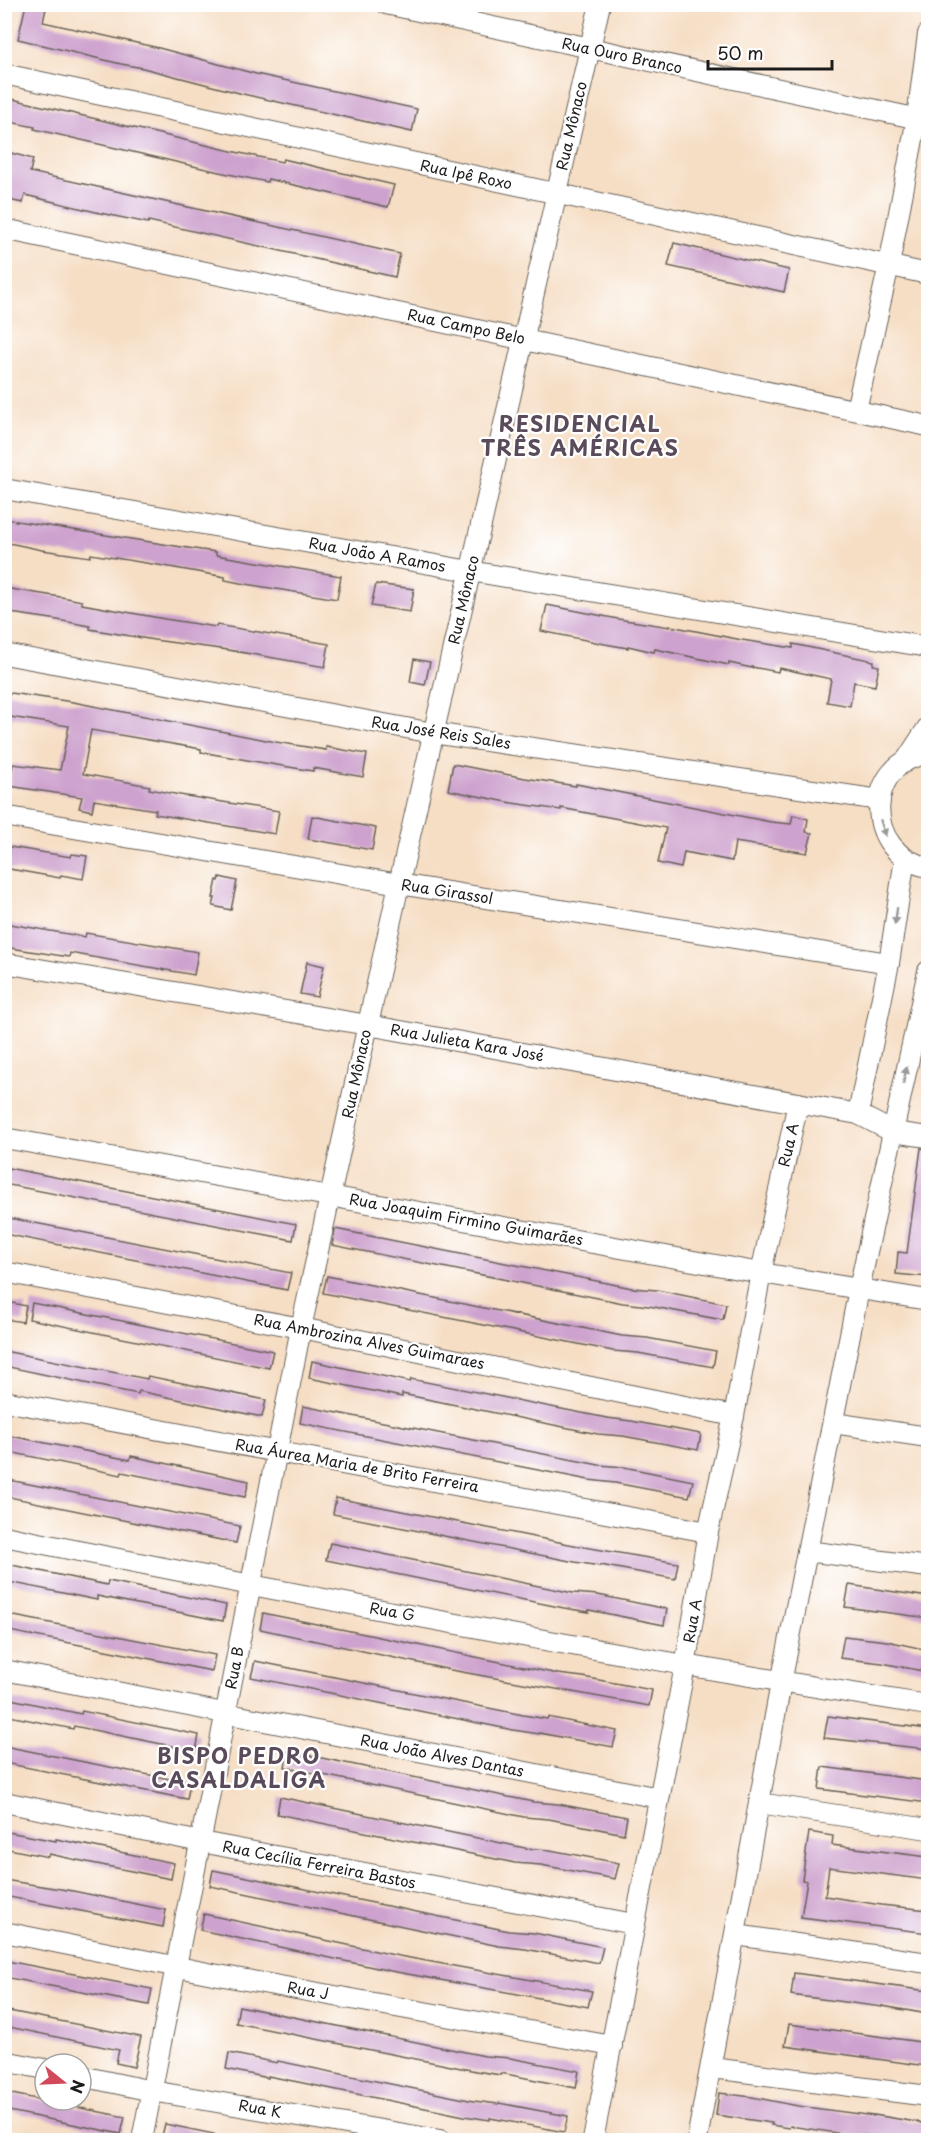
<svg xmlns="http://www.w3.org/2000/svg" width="933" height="2145" viewBox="0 0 933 2145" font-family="'Playpen Sans',sans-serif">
  <rect width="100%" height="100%" fill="#fff"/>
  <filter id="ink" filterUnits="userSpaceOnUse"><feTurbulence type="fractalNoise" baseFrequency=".0167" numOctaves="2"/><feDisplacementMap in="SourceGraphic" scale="12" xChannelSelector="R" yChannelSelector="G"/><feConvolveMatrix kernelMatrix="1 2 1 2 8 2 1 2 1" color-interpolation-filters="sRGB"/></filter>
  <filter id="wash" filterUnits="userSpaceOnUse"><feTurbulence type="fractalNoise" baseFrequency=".008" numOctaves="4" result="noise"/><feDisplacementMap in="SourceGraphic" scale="24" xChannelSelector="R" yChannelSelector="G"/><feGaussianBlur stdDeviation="1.35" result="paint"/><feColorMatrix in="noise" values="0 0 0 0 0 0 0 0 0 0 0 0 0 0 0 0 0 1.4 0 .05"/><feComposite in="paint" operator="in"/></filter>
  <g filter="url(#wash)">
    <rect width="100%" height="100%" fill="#f6dec5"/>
    <g id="blocks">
      <!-- building -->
      <g fill="#cda2ce">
        <polygon points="26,4 47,4 43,22 159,48 256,74 417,109 412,132 243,94 143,68 121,64 18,39"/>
        <polygon points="8,98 231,151 282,162 283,159 394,185 388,207 268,179 267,182 219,172 34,129 35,127 10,122 11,115 5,114"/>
        <polygon points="11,153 33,159 30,172 400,254 395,277 149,221 148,223 100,213 25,195 23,203 4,199 4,184"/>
        <polygon points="674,243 789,270 784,292 668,266"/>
        <polygon points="4,519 201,550 216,552 216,555 341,576 337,599 240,583 225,580 225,577 164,566 91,554 90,557 42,550 4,542"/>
        <polygon points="376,584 414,589 410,612 371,606"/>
        <polygon points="4,588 67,598 82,601 82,604 165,619 216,627 217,625 329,644 325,667 228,650 154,640 90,629 90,626 52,619 4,612"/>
        <polygon points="547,605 618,619 670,627 670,626 742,640 793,648 793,644 874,661 873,665 879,666 875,686 854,682 850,706 827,702 831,679 779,668 778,672 752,667 752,668 729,663 729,665 655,649 654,652 628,646 628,648 605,644 541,631"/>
        <polygon points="414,659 430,662 425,685 410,682"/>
        <polygon points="4,692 73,702 276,742 326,750 326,747 367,754 363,777 313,768 313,771 265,763 201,752 201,749 91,730 83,774 150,786 149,789 180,795 279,811 275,834 155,814 156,810 94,800 92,811 79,808 82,797 9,786 13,764 60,770 69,726 4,716"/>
        <polygon points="453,764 525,778 576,786 576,784 771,822 791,824 793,815 808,819 806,832 812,833 807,853 735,842 732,861 684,852 681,868 658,863 666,828 561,808 561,810 512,803 448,790"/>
        <polygon points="312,816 376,828 372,850 308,839"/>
        <polygon points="4,846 71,857 72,854 87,856 83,879 61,875 60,878 4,868"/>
        <polygon points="220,877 237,881 231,910 213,906 215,898 213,898 217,880 219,881"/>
        <polygon points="4,923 85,937 86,933 198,952 194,975 70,953 69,957 4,947"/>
        <polygon points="307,962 324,966 317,997 300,994"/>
        <polygon points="921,1148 928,1149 928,1277 896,1274 898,1252 907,1253"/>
        <polygon points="8,1168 296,1224 293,1240 4,1184"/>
        <polygon points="4,1217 291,1273 287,1290 4,1234"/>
        <polygon points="335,1229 632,1288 657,1290 726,1304 723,1320 649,1306 623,1303 332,1245"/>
        <polygon points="327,1276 622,1336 647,1338 716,1351 713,1367 638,1353 613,1351 323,1293"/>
        <polygon points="8,1302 26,1306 23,1322 4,1319"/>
        <polygon points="32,1303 273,1351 269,1368 29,1319"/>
        <polygon points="4,1351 147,1379 148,1376 266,1400 262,1417 139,1391 138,1394 113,1389 4,1366"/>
        <polygon points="312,1361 410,1382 411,1379 607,1418 631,1421 701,1434 698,1450 623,1436 598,1434 402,1394 402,1397 309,1378"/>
        <polygon points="303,1406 599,1465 624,1467 693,1481 689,1497 615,1483 589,1480 300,1423"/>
        <polygon points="6,1435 130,1460 131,1456 249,1481 245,1497 122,1472 121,1475 4,1451"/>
        <polygon points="4,1479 240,1526 236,1543 4,1496"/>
        <polygon points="336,1498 584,1547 678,1563 675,1579 600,1565 600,1566 575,1562 333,1514"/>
        <polygon points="330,1543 573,1593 598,1595 667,1609 664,1625 589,1610 589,1612 564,1608 326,1560"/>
        <polygon points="7,1564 107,1585 108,1581 226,1605 223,1621 97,1596 97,1600 4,1581"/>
        <polygon points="849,1585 928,1597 928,1618 845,1607"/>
        <polygon points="263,1613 558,1674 583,1677 652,1690 649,1706 451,1670 260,1629"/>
        <polygon points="4,1614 215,1655 212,1671 4,1630"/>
        <polygon points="844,1636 887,1641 928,1650 928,1672 882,1663 840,1658"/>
        <polygon points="255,1661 523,1715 547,1719 548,1717 617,1731 613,1747 539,1733 539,1734 513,1730 251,1677"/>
        <polygon points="6,1698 81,1714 82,1711 199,1735 196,1751 74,1726 73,1729 4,1715"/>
        <polygon points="828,1716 928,1729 928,1749 824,1738"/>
        <polygon points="4,1746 190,1783 187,1799 4,1763"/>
        <polygon points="288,1751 533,1802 558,1804 627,1817 624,1834 549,1819 524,1817 285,1767"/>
        <polygon points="822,1767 928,1781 928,1803 819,1789"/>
        <polygon points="280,1797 525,1848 550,1850 619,1863 615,1879 541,1865 515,1863 277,1814"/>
        <polygon points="8,1832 56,1841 56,1839 174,1863 171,1879 72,1859 49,1854 48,1857 4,1848"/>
        <polygon points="809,1832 833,1836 832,1845 928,1857 928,1880 829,1867 825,1896 881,1905 928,1910 928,1933 801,1917 807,1881 802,1880"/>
        <polygon points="213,1870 509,1931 534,1933 603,1947 599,1963 525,1949 499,1946 210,1886"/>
        <polygon points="4,1880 73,1891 166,1910 163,1927 4,1896"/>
        <polygon points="204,1914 399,1956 592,1991 588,2007 391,1971 200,1930"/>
        <polygon points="7,1961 152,1989 149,2005 4,1977"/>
        <polygon points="794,1973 928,1991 928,2014 882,2006 882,2007 791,1995"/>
        <polygon points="239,2006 485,2056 510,2058 579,2071 576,2088 501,2073 501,2075 476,2071 236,2023"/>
        <polygon points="4,2010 141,2037 134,2067 116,2063 119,2050 4,2026"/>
        <polygon points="789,2024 928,2043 926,2066 785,2046"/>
        <polygon points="229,2053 277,2063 278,2061 474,2101 498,2104 499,2103 568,2116 564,2132 490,2118 490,2120 464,2116 293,2081 268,2076 268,2078 226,2069"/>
        <polygon points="7,2093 125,2117 121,2134 4,2110"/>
        <polygon points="719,2093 752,2097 798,2106 874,2116 874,2115 928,2124 928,2140 897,2140 864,2135 864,2137 790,2126 789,2128 771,2125 772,2123 716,2115"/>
        <polygon points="165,2124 214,2134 214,2140 161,2140"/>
      </g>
    </g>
  </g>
  <g filter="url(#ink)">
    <use href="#blocks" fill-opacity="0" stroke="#686057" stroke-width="1.5"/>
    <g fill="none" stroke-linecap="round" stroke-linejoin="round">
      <defs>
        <g id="street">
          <polyline points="386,4 928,121"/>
          <polyline points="4,74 928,274"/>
          <polyline points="4,229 928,426"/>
          <polyline points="856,410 889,265 917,118 928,34"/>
          <polyline points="4,489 470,571 928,647"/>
          <polyline points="4,654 433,733 880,800"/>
          <path d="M928 754C863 761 863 855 928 867"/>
          <polyline points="905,762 928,727"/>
          <polyline points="4,816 399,884 889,963"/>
          <polyline points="4,963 368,1025 858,1114 893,1132 928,1137"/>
          <polyline points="858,1114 889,963 905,858"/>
          <polyline points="4,1138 761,1273 928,1300"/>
          <polyline points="4,1272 301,1328 734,1416"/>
          <polyline points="4,1401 708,1532"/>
          <polyline points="833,1423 928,1437"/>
          <path d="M4 1536C311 1598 619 1657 928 1705"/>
          <polyline points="807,1551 928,1567"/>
          <polyline points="4,1670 659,1798"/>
          <polyline points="4,1802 201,1842 634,1924"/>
          <polyline points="759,1803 928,1829"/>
          <polyline points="4,1932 213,1974 612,2046"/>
          <polyline points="736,1935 928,1963"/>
          <polyline points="4,2061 45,2069"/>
          <polyline points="712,2068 928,2096"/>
          <polyline points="81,2076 152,2091 440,2140"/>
          <polyline points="142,2140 301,1328 399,884 600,4"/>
          <polyline points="593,2140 685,1666 708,1532 734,1416 761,1273 798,1103"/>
          <polyline points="697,2140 781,1683 859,1289 928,971"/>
        </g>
      </defs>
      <!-- street casing -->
      <use href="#street" stroke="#686057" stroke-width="22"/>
      <!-- street -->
      <use href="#street" stroke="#fff" stroke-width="20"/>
    </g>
    <!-- one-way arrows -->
    <defs><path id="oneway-solid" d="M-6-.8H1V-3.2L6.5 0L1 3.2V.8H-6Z" transform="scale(1.5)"/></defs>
    <g fill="#999">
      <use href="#oneway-solid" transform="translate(883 828) rotate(72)"/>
      <use href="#oneway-solid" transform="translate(896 916) rotate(98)"/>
      <use href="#oneway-solid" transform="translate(905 1075) rotate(-77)"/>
    </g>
  </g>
  <g text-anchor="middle" stroke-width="4.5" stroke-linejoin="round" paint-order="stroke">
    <!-- street labels -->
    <g font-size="15" fill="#1c1c1c" stroke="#fff">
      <text transform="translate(622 56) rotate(12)" y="5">Rua Ouro Branco</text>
      <text transform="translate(572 126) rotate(-77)" y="5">Rua Mônaco</text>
      <text transform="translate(466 175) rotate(12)" y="5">Rua Ipê Roxo</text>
      <text transform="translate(466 327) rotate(12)" y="5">Rua Campo Belo</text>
      <text transform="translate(377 555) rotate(10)" y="5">Rua João A Ramos</text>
      <text transform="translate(464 600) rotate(-77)" y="5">Rua Mônaco</text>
      <text transform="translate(441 733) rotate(9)" y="5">Rua José Reis Sales</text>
      <text transform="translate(447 892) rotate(9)" y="5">Rua Girassol</text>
      <text transform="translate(467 1043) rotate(10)" y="5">Rua Julieta Kara José</text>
      <text transform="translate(357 1074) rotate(-78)" y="5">Rua Mônaco</text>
      <text transform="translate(789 1145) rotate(-77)" y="5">Rua A</text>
      <text transform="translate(466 1220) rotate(10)" y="5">Rua Joaquim Firmino Guimarães</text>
      <text transform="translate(369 1342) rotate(11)" y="5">Rua Ambrozina Alves Guimaraes</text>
      <text transform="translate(357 1466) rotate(10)" y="5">Rua Áurea Maria de Brito Ferreira</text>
      <text transform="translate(392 1612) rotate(10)" y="5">Rua G</text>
      <text transform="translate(693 1621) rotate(-80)" y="5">Rua A</text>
      <text transform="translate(235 1668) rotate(-79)" y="5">Rua B</text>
      <text transform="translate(442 1756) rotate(11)" y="5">Rua João Alves Dantas</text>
      <text transform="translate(319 1865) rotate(11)" y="5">Rua Cecília Ferreira Bastos</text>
      <text transform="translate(308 1991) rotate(10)" y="5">Rua J</text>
      <text transform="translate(260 2109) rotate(10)" y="5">Rua K</text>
    </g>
    <!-- district labels -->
    <g font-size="21" font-weight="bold" letter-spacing="1.5" fill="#5a4b5a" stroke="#fff">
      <text x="580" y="432">RESIDENCIAL<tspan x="580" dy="24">TRÊS AMÉRICAS</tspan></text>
      <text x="239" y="1764">BISPO PEDRO<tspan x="239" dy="24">CASALDALIGA</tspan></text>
    </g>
  </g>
  <!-- margin -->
  <rect width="933" height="2145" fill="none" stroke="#fff" stroke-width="24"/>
  <!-- north arrow -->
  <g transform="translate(63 2082) rotate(108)"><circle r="28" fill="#ffffff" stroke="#a4a4a4" stroke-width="1.5"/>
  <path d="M0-4.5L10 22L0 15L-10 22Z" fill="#d1495b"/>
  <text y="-9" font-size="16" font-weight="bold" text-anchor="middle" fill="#1c1c1c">N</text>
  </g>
  <!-- scale -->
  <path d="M708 60v9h124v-9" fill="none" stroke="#1c1c1c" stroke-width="3"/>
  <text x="717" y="60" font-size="18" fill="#1c1c1c" stroke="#ffffff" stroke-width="4.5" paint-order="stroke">50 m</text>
</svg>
